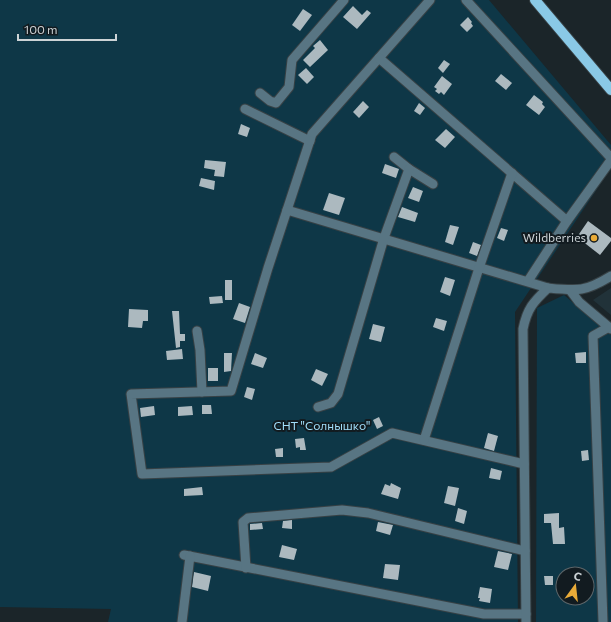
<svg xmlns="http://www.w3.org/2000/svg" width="611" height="622" viewBox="0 0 611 622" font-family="Commissioner,sans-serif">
  <rect width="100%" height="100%" fill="#1b2529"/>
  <!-- built -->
  <polygon fill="#213239" points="611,288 611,315 593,300"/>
  <!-- green -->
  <g fill="#0e3747" fill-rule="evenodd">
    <polygon points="0,0 489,0 611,145 611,168 515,312 518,622 108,622 111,609 0,607"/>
    <path d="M564 295 611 335V622H536L537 308ZM563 574H587V598H563Z"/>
  </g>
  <!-- building -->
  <g fill="#acb9bf">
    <polygon points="353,6 362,15 367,10 371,13 357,29 343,17"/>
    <polygon points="303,9 312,15 300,31 292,25"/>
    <polygon points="468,17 472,22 471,23 473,26 467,32 460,25"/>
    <polygon points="320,40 328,50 310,67 303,60 315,48 313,46"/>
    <polygon points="444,60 450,64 443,73 438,68"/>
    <polygon points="306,68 314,77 307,84 298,75"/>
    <polygon points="501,74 512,83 506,90 495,81"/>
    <polygon points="442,76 452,84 444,95 441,92 439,94 435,91 437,89 434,87"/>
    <polygon points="534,95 543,102 542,104 545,107 539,115 526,105"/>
    <polygon points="363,101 369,107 359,118 353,112"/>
    <polygon points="419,103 425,108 420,115 414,111"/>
    <polygon points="241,124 250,128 247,137 238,134"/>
    <polygon points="446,129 455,137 445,148 435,140"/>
    <polygon points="205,160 226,162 224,177 214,176 215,170 204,168"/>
    <polygon points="385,164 399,169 396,178 382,173"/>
    <polygon points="201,178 215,181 214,190 199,186"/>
    <polygon points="413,187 423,191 419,202 408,198"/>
    <polygon points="329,193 345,198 339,215 323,210"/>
    <polygon points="402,207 418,213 415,222 398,217"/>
    <polygon points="588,221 611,238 611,241 600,255 577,237"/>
    <polygon points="450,225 459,227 453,245 445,242"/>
    <polygon points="501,228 508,230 504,241 497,238"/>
    <polygon points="473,242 481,245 477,256 469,253"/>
    <polygon points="445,277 455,280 450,296 440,292"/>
    <rect x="225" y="280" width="7" height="20"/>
    <polygon points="222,296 223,303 210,304 209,297"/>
    <polygon points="239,303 250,307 245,323 233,319"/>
    <polygon points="129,309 148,310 148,321 143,321 142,328 128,327"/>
    <polygon points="172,311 179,311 180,334 185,334 185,341 180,341 180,347 176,348"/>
    <polygon points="436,318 447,321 444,331 433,327"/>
    <polygon points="373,324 385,327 381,342 369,339"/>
    <polygon points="182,349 183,359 167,360 166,351"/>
    <polygon points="586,352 586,363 576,363 575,353"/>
    <polygon points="224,353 232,353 231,371 224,372"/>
    <polygon points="255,353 267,358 263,368 251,364"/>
    <rect x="208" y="368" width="10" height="13"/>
    <polygon points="316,369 328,374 322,386 311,380"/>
    <polygon points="247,387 255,389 252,400 244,397"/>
    <polygon points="202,405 211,405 212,414 202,414"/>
    <polygon points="154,406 155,415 141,417 140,408"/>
    <polygon points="192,406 193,415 178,416 178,407"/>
    <polygon points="379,417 383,426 377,429 373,420"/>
    <polygon points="488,433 498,436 494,451 484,448"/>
    <polygon points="304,438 306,450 300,450 300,447 296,448 295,439"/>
    <polygon points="283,448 283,457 276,457 275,449"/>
    <polygon points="588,450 589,460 582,461 581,451"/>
    <polygon points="491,468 502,471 500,480 489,478"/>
    <polygon points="391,483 401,488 398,499 381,494 385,484 390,486"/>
    <polygon points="448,486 459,488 455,506 444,503"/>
    <polygon points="202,487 203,495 184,496 184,489"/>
    <polygon points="458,508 467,511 464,524 455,521"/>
    <polygon points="559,513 559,528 564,527 565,544 553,544 551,523 544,523 544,514"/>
    <polygon points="292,520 292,529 282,528 283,521"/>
    <polygon points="378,522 393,525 390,535 376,531"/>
    <polygon points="262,523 263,529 250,530 250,524"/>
    <polygon points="282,545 297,549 294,560 279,557"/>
    <polygon points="498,551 512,554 508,570 494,567"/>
    <polygon points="385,564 400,565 398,580 383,578"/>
    <polygon points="194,572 211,576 208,591 192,587"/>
    <polygon points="544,576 553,576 553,585 545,585"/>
    <polygon points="480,587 492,589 490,603 479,601 480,598 478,598"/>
  </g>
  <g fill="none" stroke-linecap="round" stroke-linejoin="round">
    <defs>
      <g id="minor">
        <polyline points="430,0 312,134 268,268 231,391 131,394 142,474 331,467 392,433 524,464"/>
        <polyline points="466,0 611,158"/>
        <polyline points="379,58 567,221"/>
        <polyline points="260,93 270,101 276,103 289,87 292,60 344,0"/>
        <polyline points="245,109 310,141"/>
        <polyline points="394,157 409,169 433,184"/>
        <polyline points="287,210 548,288"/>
        <polyline points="528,281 567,221 611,160"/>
        <polyline points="570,290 579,302 611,329"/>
        <polyline points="197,331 200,350 202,392"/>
        <polyline points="318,407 331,403 338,394 384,238 409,169"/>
        <polyline points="424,440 479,268 512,173"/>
        <polyline points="184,555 484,614 526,614"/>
        <polyline points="246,568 243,522 248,518 342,510 368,513 525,551"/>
        <polyline points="182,622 190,556"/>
        <path d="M526 622 523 329C527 309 533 302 548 288 578 291 585 292 611 276"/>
        <polyline points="603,622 593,336 609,327"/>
      </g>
      <polyline id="major" points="535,0 611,90"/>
    </defs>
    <!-- minor casing -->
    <use href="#minor" stroke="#374145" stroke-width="11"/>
    <!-- major casing -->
    <use href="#major" stroke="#374145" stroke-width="12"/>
    <!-- minor -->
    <use href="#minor" stroke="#587583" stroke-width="9"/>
    <!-- major -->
    <use href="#major" stroke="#8ac9e6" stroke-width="10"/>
  </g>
  <!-- markers -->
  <circle fill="#e9ab38" stroke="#121b20" stroke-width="1.5" cx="594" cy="238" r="4"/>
  <g text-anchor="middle" stroke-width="4" stroke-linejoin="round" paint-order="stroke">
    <!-- poi labels -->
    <g font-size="12" fill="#ccd3d6" stroke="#121b20" text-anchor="end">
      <text x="586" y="242">Wildberries</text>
    </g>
    <!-- park labels -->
    <g font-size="12" fill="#a1ddf9" stroke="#121b20">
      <text x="322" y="430">СНТ "Солнышко"</text>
    </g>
  </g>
  <!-- north arrow -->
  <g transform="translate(575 586) rotate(15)"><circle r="19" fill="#121b20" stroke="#5c6569"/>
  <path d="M0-3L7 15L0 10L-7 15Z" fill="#e9ab38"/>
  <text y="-6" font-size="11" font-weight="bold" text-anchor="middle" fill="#ccd3d6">С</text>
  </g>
  <!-- scale -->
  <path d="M18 34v6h98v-6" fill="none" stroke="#ccd3d6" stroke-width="2"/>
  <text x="24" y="34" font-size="12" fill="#ccd3d6" stroke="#121b20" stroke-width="3" paint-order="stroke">100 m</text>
</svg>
